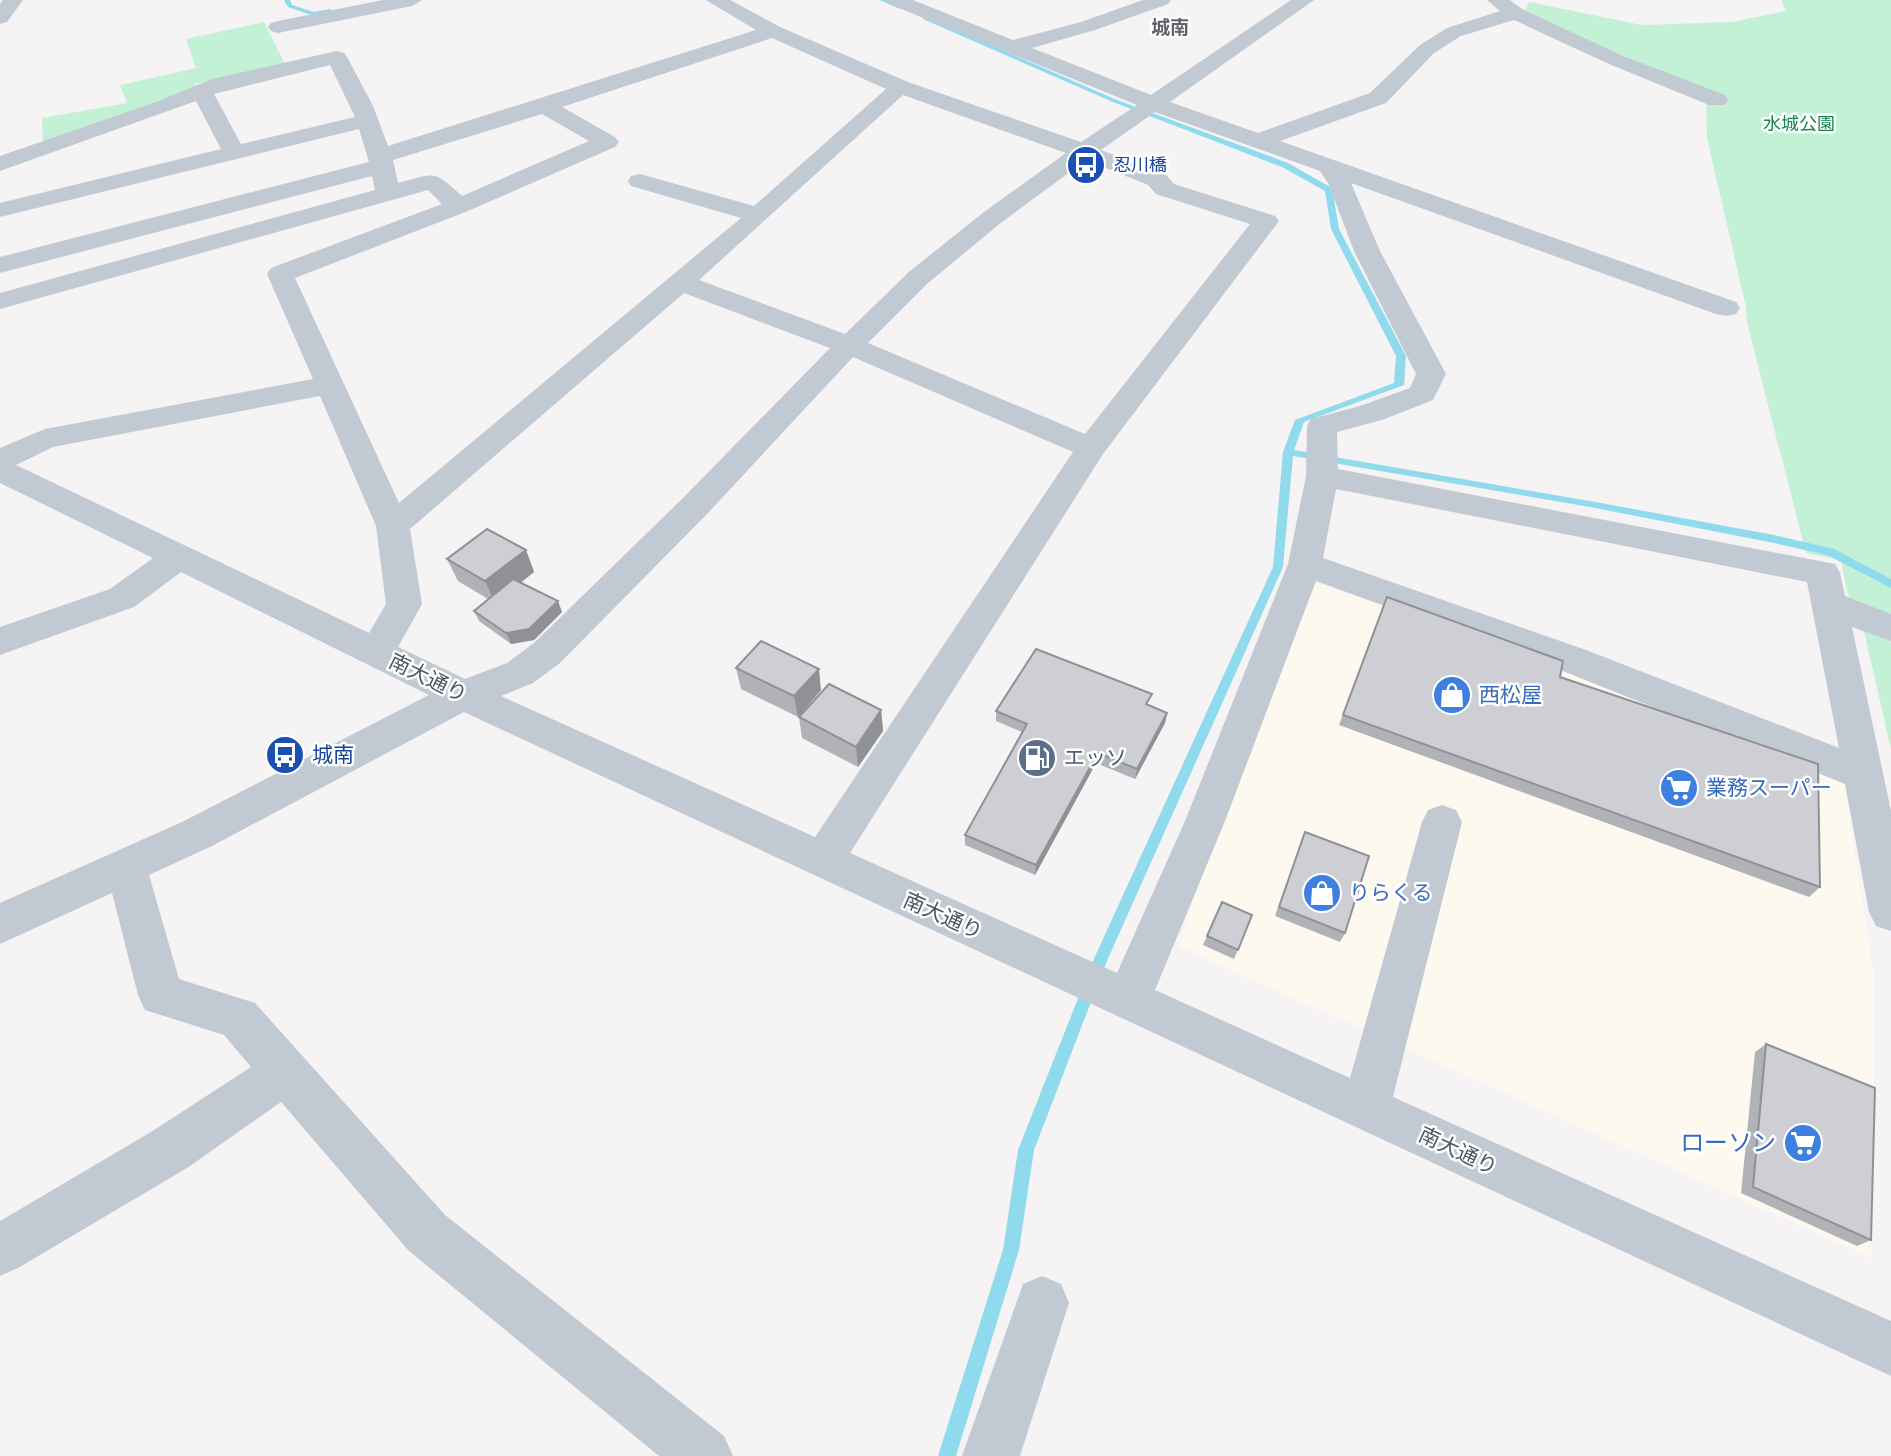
<svg xmlns="http://www.w3.org/2000/svg" width="1891" height="1456" viewBox="0 0 1891 1456" font-family="Manrope,'Noto Sans JP',sans-serif">
  <rect width="100%" height="100%" fill="#f5f3f3"/>
  <!-- commercial -->
  <polygon fill="#fdf9ef" points="1312,582 1570,666 1844,781 1874,977 1872,1258 1177,946"/>
  <!-- green -->
  <g fill="#c3f1d5">
    <polygon points="1781,0 1891,0 1891,750 1865,635 1847,591 1841,560 1806,553 1747,323 1746,307 1707,138 1706,93 1523,15 1529,2 1642,25 1732,22 1786,11"/>
    <polygon points="264,22 285,64 195,84 196,89 43,144 42,118 127,103 120,85 196,68 186,39"/>
  </g>
  <g fill="none" stroke-linecap="round" stroke-linejoin="round">
    <!-- stream -->
    <g fill="#90daee" fill-rule="evenodd">
      <polygon points="284,0 290,0 292,5 314,12 330,9 333,11 314,16 288,7"/>
      <polygon points="880,0 888,0 905,8 900,9"/>
      <polygon points="923,17 927,17 1117,100 1288,163 1332,188 1339,229 1406,356 1404,385 1304,422 1294,450 1590,501 1774,535 1834,549 1891,579 1891,588 1827,555 1774,543 1590,507 1293,456 1283,567 1106,963 1034,1150 1019,1250 956,1456 938,1456 1003,1250 1018,1150 1092,963 1273,567 1283,452 1295,420 1394,383 1396,356 1331,229 1325,191 1282,167 1113,102 923,19"/>
    </g>
    <!-- minor -->
    <g fill="#c1cad2" fill-rule="evenodd">
      <polygon points="3,0 23,0 7,22 0,24 0,4"/>
      <polygon points="383,0 422,0 412,6 278,33 271,31 268,27 271,23 278,21"/>
      <path d="M706 0H730L780 27 908 82 1081 142 1137 105 889 4 886 0H913L1013 40 1081 22 1143 0H1171L1168 4 1095 30 1032 48 1151 95 1291 0H1314L1170 102 1258 133 1370 93 1420 45 1447 28 1500 11 1487 0H1510L1522 9 1623 56 1725 95 1728 100 1725 105H1709L1609 64 1514 20 1461 36 1434 53 1386 103 1280 141 1736 302 1740 308 1736 314 1726 316 1716 314 1351 183 1380 251 1446 374 1433 400 1382 420 1337 432 1338 469 1835 564 1840 573 1845 596 1891 614V641L1852 627 1891 811V931L1876 926 1869 912 1845 784 1560 670 1316 581 1225 821 1155 990 1350 1078 1422 822 1428 810 1442 805 1456 810 1462 822 1393 1097 1891 1321V1376L464 712 212 846 149 875 179 979 255 1003 445 1215 724 1436 733 1456H659L409 1251 281 1102 187 1168 18 1268 0 1276V1221L151 1132 251 1067 224 1035 145 1010 138 995 112 893 0 944V903L182 822 429 695 181 572 134 607 0 655V627L110 589 153 558 0 483V448L45 429 313 379 267 274 271 268 442 204 428 190 0 309V293L375 190 372 176 0 273V257L369 162 359 129 0 217V203L221 149 196 101 0 171V156L156 102 212 79 337 51 344 53 347 57 373 106 388 146 756 30ZM772 38 886 89 754 206 640 174 631 176 628 181 631 186 741 218 399 503 295 278 468 211 615 147 619 142 615 137 562 107ZM330 65 355 117 241 144 214 94ZM903 95 1066 153 984 212 910 271 845 334 699 280ZM1155 112 1320 171 1329 185 1354 251 1416 374 1410 388 1360 406 1311 419 1307 426 1306 476 1288 564 1185 821 1117 973 850 853 1103 454 1279 221 1275 216 1174 184 1166 175 1101 150ZM542 114 589 141 462 196C433 169 435 173 398 183L393 160ZM1086 160 1148 185 1156 194 1250 224 1085 434 868 343 928 283 1002 222ZM684 293 830 348 683 498 534 643 507 663 465 679 398 647 422 604 410 529ZM853 357 1073 452 815 837 501 696 533 683 560 663 707 514ZM320 396 376 526 386 604 369 633 16 465 53 447ZM1336 489 1807 582 1839 748 1586 650 1323 558Z"/>
      <polygon points="1042,1276 1061,1284 1069,1303 1020,1456 962,1456 1023,1284"/>
    </g>
  </g>
  <!-- wall -->
  <g fill="#b0b2b7">
    <polygon points="526,550 534,572 521,582 562,612 534,640 511,644 479,621 474,611 488,599 458,581 447,559"/>
    <polygon points="1387,597 1560,677 1820,887 1809,897 1339,725"/>
    <polygon points="736,668 821,690 798,717 741,689"/>
    <polygon points="1149,706 1167,713 1165,723 1135,779 1096,763 1035,875 965,845 965,835 1022,732 996,721 996,711"/>
    <polygon points="881,710 883,731 858,767 802,738 799,717"/>
    <polygon points="1305,832 1345,933 1340,942 1275,916 1301,842"/>
    <polygon points="1252,915 1234,959 1203,945 1207,936"/>
    <polygon points="1766,1044 1871,1240 1857,1246 1741,1193 1755,1052"/>
  </g>
  <!-- shaded-wall -->
  <g fill="#909195">
    <polygon points="526,550 534,572 495,603 485,581"/>
    <polygon points="558,601 562,612 534,640 511,644 506,633"/>
    <polygon points="819,669 821,690 798,717 794,696"/>
    <polygon points="881,710 883,731 858,767 856,747"/>
    <polygon points="1167,713 1165,723 1135,779 1137,769"/>
    <polygon points="1098,753 1096,763 1035,875 1036,865"/>
  </g>
  <!-- building -->
  <g fill="#cdcfd5" stroke="#909195" stroke-width="2">
    <polygon points="487,529 526,550 485,581 447,559"/>
    <polygon points="513,579 558,601 529,629 506,633 474,611"/>
    <polygon points="1387,597 1563,661 1560,677 1818,764 1820,887 1343,715"/>
    <polygon points="761,641 819,669 794,696 736,668"/>
    <polygon points="1036,649 1152,694 1146,704 1167,713 1137,769 1098,753 1036,865 965,835 1027,724 996,711"/>
    <polygon points="829,684 881,710 856,747 799,717"/>
    <polygon points="1305,832 1369,856 1345,933 1279,907"/>
    <polygon points="1222,902 1252,915 1238,950 1207,936"/>
    <polygon points="1766,1044 1875,1088 1871,1240 1753,1187"/>
  </g>
  <!-- icons -->
  <defs>
    <symbol id="bus-disc" viewBox="-11 -11 22 22"><circle r="9.5" fill="#1a4fb4" stroke="#fff"/><path d="M-5-6H5V4H4V6H2V4H-2V6H-4V4H-5ZM-3.5-4V0h7V-4ZM-3.5 1.2v1.5H-2V1.2ZM2 1.2v1.5H3.5V1.2Z" fill="#fff"/></symbol>
    <symbol id="shop-disc" viewBox="-11 -11 22 22"><circle r="9.5" fill="#3f7fe0" stroke="#fff"/><path d="M-5-2.5h2.3a2.7 3.5 0 0 1 5.4 0H5L5.5 6h-11ZM-1.5-2.5h3a1.5 2.3 0 0 0-3 0Z" fill="#fff"/></symbol>
    <symbol id="fuel-disc" viewBox="-11 -11 22 22"><circle r="9.5" fill="#5c6f8a" stroke="#fff"/><path d="M-5.5-6h7V0h2V4h1.3V-2.5L3-4.5l.8-.8L6-3V5H2.5V1h-1V6h-7ZM-4.2-4.7v3.2H.2V-4.7Z" fill="#fff"/></symbol>
    <symbol id="supermarket-disc" viewBox="-11 -11 22 22"><circle r="9.5" fill="#3f7fe0" stroke="#fff"/><path d="M-6-5.5h2.5l.6 2H6L4.5 2H-2.5L-4.4-4H-6ZM-1.5 3.2a1.3 1.3 0 1 0 .1 0ZM3 3.2a1.3 1.3 0 1 0 .1 0Z" fill="#fff"/></symbol>
  </defs>
  <g fill-rule="evenodd">
    <use href="#bus-disc" x="1064" y="143" width="44" height="44"/>
    <use href="#shop-disc" x="1430" y="673" width="44" height="44"/>
    <use href="#bus-disc" x="263" y="733" width="44" height="44"/>
    <use href="#fuel-disc" x="1015" y="736" width="44" height="44"/>
    <use href="#supermarket-disc" x="1657" y="766" width="44" height="44"/>
    <use href="#shop-disc" x="1300" y="871" width="44" height="44"/>
    <use href="#supermarket-disc" x="1781" y="1121" width="44" height="44"/>
  </g>
  <g text-anchor="middle" stroke-width="5" stroke-linejoin="round" paint-order="stroke">
    <!-- far-park labels -->
    <g font-size="18" fill="#17864f" stroke="#fff">
      <text x="1799" y="130">水城公園</text>
    </g>
    <!-- far-transit labels -->
    <g font-size="18" fill="#164399" stroke="#fff" text-anchor="start">
      <text x="1113" y="171">忍川橋</text>
    </g>
    <!-- far-neighbourhood labels -->
    <g font-size="19" font-weight="bold" fill="#5f6368" stroke="#fff">
      <text x="1170" y="34">城南</text>
    </g>
    <!-- street labels -->
    <g font-size="21" fill="#4a5661" stroke="#fff">
      <text transform="translate(428 678) rotate(26)" y="7">南大通り</text>
      <text transform="translate(943 916) rotate(24)" y="7">南大通り</text>
      <text transform="translate(1458 1151) rotate(25)" y="7">南大通り</text>
    </g>
    <!-- shop labels -->
    <g font-size="21" fill="#366cbe" stroke="#fff" text-anchor="start">
      <text x="1479" y="702">西松屋</text>
      <text x="1706" y="795">業務スーパー</text>
      <text x="1349" y="900">りらくる</text>
    </g>
    <!-- transit labels -->
    <g font-size="21" fill="#164399" stroke="#fff" text-anchor="start">
      <text x="312" y="762">城南</text>
    </g>
    <!-- service labels -->
    <g font-size="21" fill="#4e5e75" stroke="#fff" text-anchor="start">
      <text x="1064" y="765">エッソ</text>
    </g>
    <!-- near-shop labels -->
    <g font-size="24" fill="#366cbe" stroke="#fff" text-anchor="end">
      <text x="1776" y="1151">ローソン</text>
    </g>
  </g>
</svg>
